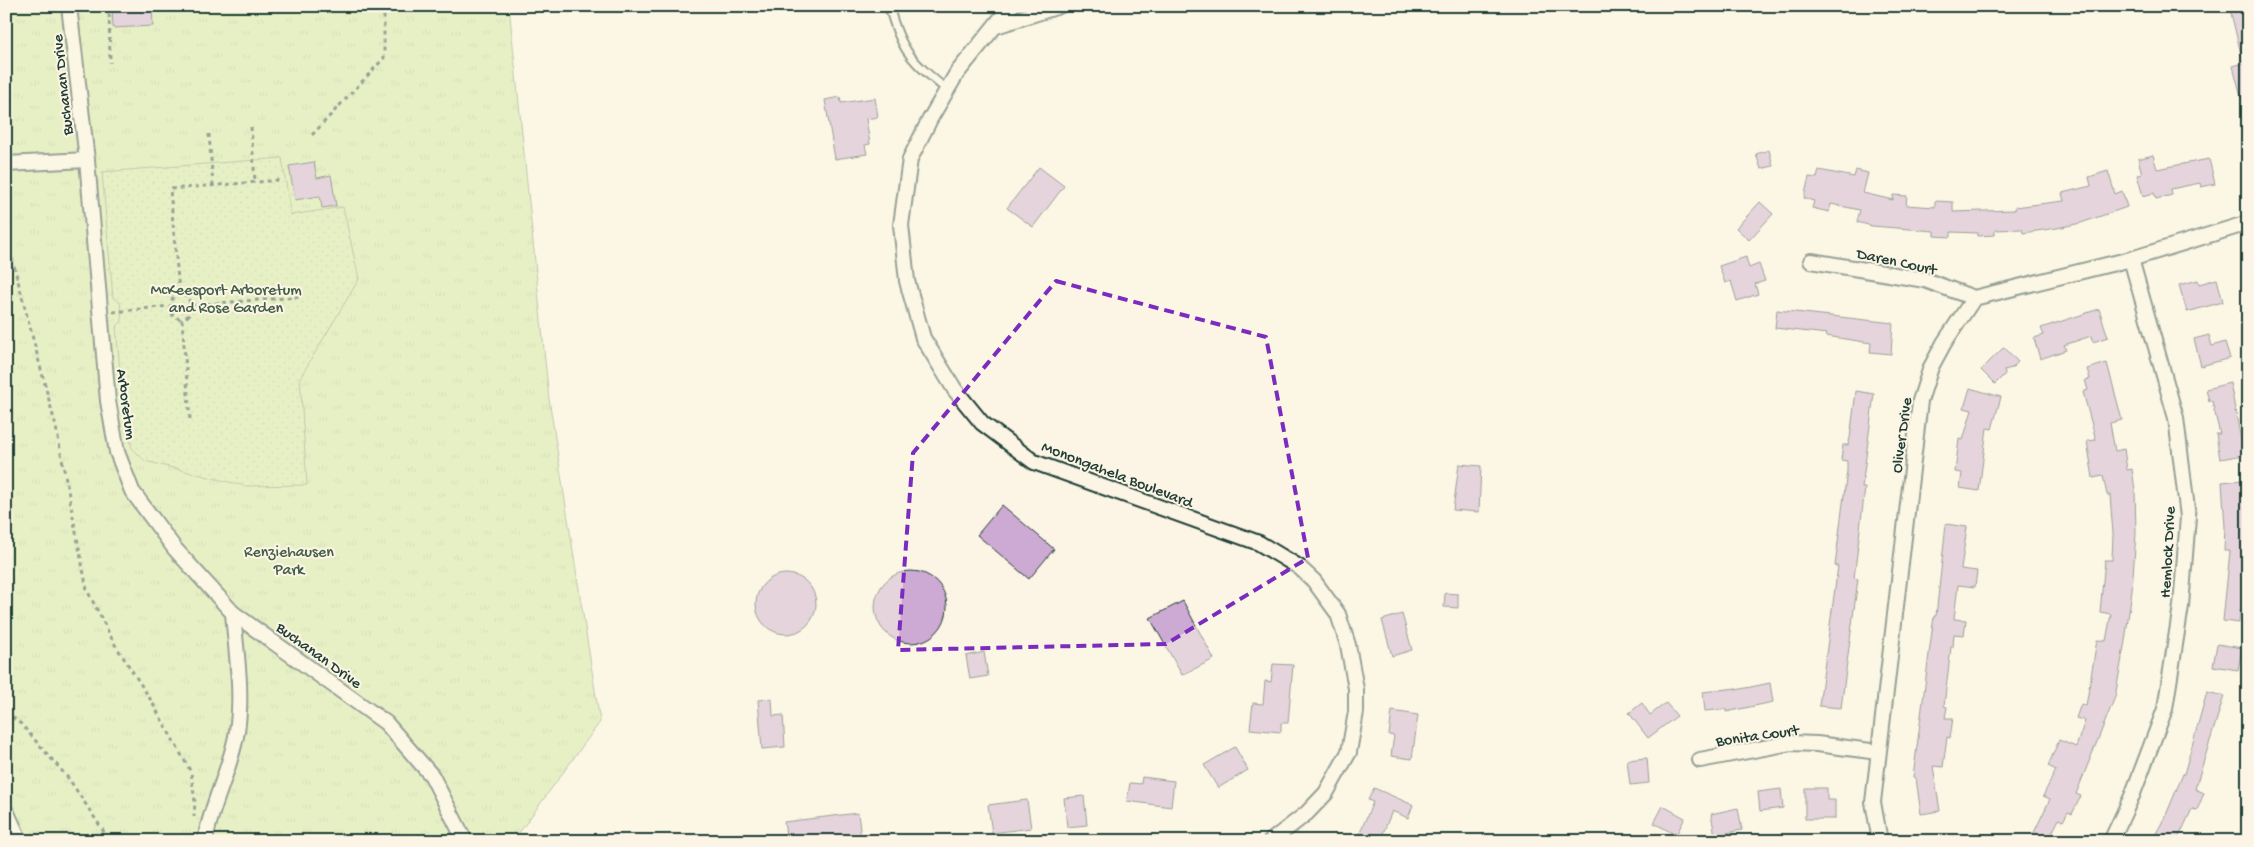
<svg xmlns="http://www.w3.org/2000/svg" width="2254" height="847" viewBox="0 0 2254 847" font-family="'Gochi Hand',sans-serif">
  <defs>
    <pattern id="grass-tufts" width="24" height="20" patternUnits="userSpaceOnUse" patternTransform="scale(1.25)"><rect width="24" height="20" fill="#cfe89e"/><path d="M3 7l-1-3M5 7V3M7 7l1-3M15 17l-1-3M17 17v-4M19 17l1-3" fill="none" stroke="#b1c889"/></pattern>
    <pattern id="garden-dots" width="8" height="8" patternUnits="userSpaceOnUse" patternTransform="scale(1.25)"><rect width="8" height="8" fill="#cfe89e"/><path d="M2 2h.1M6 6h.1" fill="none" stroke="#b1c889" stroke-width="1.8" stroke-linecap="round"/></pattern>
  </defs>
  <rect width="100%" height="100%" fill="#fcf5e5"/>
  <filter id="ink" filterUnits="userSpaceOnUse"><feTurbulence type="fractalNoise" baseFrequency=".02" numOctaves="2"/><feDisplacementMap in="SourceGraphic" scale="10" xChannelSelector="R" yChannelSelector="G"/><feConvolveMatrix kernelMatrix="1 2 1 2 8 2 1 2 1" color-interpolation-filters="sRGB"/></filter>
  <g filter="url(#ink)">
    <!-- grass -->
    <polygon fill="url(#grass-tufts)" stroke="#779269" points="6,6 509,6 549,399 600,722 513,841 6,841"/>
    <!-- garden -->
    <polygon fill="url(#garden-dots)" stroke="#779269" points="282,158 291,215 343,207 359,279 300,378 307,485 245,486 145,461 132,448 125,422 116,327 122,321 120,302 113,298 102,172"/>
    <!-- building -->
    <g fill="#cdaad3" stroke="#1f3d34">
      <polygon points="112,6 152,6 153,26 113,28"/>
      <polygon points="2241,6 2248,6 2248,62 2243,62 2230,9"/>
      <polygon points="2248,62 2248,104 2243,104 2233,66"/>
      <polygon points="840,97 841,103 875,98 878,117 866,119 870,144 865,145 867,154 835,159 825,100"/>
      <polygon points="1769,150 1773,166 1761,169 1756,154"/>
      <polygon points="2153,155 2157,169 2209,159 2215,184 2201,187 2200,183 2171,189 2172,195 2156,199 2154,193 2143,196 2137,175 2142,174 2138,159"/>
      <polygon points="314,162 317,178 331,175 336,206 322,208 320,196 295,200 289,166"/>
      <polygon points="1039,167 1064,186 1033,227 1007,208"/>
      <polygon points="1819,170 1854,177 1856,170 1868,173 1863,193 1893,200 1893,195 1907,196 1906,205 1935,207 1935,201 1953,202 1953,212 2015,210 2015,207 2064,201 2062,193 2091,186 2089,177 2108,171 2115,194 2122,191 2127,207 2081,223 2057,228 2023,233 2022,229 1995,230 1995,235 1977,236 1977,233 1951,232 1951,237 1934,236 1934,231 1872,226 1857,222 1860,210 1831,204 1829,212 1812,208 1814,201 1804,198 1809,177 1817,178"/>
      <polygon points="1760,202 1773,214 1749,240 1736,228"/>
      <polygon points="1746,257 1749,268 1759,264 1765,281 1755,284 1758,294 1737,301 1731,281 1725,283 1719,266"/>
      <polygon points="2217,279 2223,302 2187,312 2179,285 2198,280 2199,284"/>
      <polygon points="2099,309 2108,337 2093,342 2091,336 2064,345 2066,350 2040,359 2034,338 2044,335 2041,328"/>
      <polygon points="1777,310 1893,323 1891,354 1870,352 1871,343 1826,336 1827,334 1775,328"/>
      <polygon points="2209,335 2212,346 2225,342 2230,358 2201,366 2194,339"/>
      <polygon points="2004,347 2018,362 2012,368 2004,370 2005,374 1995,384 1981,370"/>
      <polygon points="2107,363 2122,420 2110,423 2115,451 2124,449 2127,470 2132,469 2135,490 2136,533 2132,590 2125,641 2115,697 2076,794 2081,796 2072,814 2068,812 2063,821 2059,819 2048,841 2030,841 2050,799 2043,796 2056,770 2048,766 2059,740 2076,747 2085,721 2076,718 2081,704 2086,706 2097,640 2106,641 2111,614 2100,612 2105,560 2112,560 2113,534 2110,495 2107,495 2103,476 2093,478 2087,441 2096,440 2083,392 2088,390 2085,380 2090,379 2087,369"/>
      <polygon points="2230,383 2244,455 2220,459 2216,434 2220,434 2212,401 2209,401 2206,389"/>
      <polygon points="1970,388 2001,397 1992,429 1987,428 1979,491 1960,488 1962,473 1955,472 1959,439 1963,440 1972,410 1964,408"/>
      <polygon points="1856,391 1874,394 1862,488 1865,488 1854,578 1858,579 1841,708 1819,706 1838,566 1835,566 1847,471 1847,461 1841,460 1843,445 1848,445 1850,438"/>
      <polygon points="1459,464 1481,466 1479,512 1453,510"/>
      <polygon points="2243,480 2248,538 2248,593 2246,610 2240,610 2239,623 2223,621 2230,551 2224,551 2225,527 2222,482"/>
      <polygon points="1002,505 1054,549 1029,579 977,535"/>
      <polygon points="1946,524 1967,527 1961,569 1977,571 1975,587 1958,585 1954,619 1966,620 1964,635 1954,634 1953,647 1951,647 1944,706 1947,707 1945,718 1953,718 1950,738 1947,737 1943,767 1933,766 1940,811 1921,814 1916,778 1913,777 1934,616 1936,616"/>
      <circle cx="911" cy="607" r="36"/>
      <circle cx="786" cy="604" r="30"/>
      <polygon points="1445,593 1458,594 1458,608 1444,607"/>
      <polygon points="1183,601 1214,659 1182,675 1150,618"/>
      <polygon points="1402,614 1412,650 1392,656 1382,620"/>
      <polygon points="2217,644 2242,648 2238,670 2213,666"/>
      <polygon points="984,652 988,676 970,679 966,656"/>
      <polygon points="1273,664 1293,665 1288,723 1281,723 1281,732 1250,729 1253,703 1263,704 1265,681 1271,682"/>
      <polygon points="1770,683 1773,702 1726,712 1726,709 1705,711 1703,692 1736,688 1736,690"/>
      <polygon points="2207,692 2224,696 2195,789 2204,793 2197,810 2192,809 2177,841 2152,841 2166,815 2183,774 2184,774"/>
      <polygon points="772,699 773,716 783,715 785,747 762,749 758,700"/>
      <polygon points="1642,703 1650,715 1666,703 1677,716 1648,738 1629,713"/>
      <polygon points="1392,711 1418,715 1412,759 1391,756 1394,736 1389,735"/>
      <polygon points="1235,747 1248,770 1218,788 1204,765"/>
      <polygon points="1647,758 1649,783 1630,785 1627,760"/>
      <polygon points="1142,777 1174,781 1171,807 1127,801 1130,783 1141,784"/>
      <polygon points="1374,788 1413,805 1408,818 1392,811 1380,841 1373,841 1359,835 1373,802 1368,800"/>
      <polygon points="1805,788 1827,788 1827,800 1835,800 1835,819 1805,819"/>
      <polygon points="1781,789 1783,808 1760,811 1758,792"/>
      <polygon points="1084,796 1087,825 1067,827 1064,798"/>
      <polygon points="1027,800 1031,828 992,833 988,805"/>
      <polygon points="1663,806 1685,818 1676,835 1654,823"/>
      <polygon points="1738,808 1742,830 1715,835 1711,814"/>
      <polygon points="858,813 861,838 842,841 787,841 784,822"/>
    </g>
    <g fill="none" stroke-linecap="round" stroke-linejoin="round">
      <defs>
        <path id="service" d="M889 6C901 52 912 61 947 90"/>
        <g id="minor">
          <polyline points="69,6 87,160 108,401 117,452 132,491 175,549 233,613 386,723 432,776 465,841"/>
          <polyline points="1011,6 957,73 930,119 910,159 901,225 907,281 923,338 955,390 982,423 1034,462 1259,543 1299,567 1314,581 1338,614 1348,645 1356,689 1356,712 1349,752 1326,793 1307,813 1271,841"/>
          <polyline points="996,26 1059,6"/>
          <polyline points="6,164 87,160"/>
          <polyline points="1811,261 1925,280 1974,298"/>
          <polyline points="1700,760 1790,743 1817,744 1878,752"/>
          <polyline points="6,811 20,841"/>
          <path d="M205 841C211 804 231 769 237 731 243 692 236 652 233 613"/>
          <polyline points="1880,841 1873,802 1920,401 1931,367 1944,343 1974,298 2131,259 2248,223"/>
          <polyline points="2111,841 2132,796 2165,709 2181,606 2188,517 2176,418 2131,259"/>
        </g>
      </defs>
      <!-- service casing -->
      <use href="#service" stroke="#1f3d34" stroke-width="11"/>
      <!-- minor casing -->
      <use href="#minor" stroke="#1f3d34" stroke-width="18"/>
      <!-- path -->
      <g stroke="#1f3d34" stroke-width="3" stroke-dasharray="4 4" stroke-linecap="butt">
        <polyline points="109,6 110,63"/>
        <polyline points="251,127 255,181"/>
        <polyline points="209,134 213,185"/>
        <polyline points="312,135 384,58 384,6"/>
        <polyline points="6,235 56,427 87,590 114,643 149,697 191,772 195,802 194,817"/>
        <path d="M179 291C170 299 169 305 173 316L182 320"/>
        <polyline points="191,305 299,297"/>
        <polyline points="113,312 169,306"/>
        <path d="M190 419 182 320 189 315C192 303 190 297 179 291L170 189 282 180"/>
        <polyline points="6,712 21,724 69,779 110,841"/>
      </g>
      <!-- service -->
      <use href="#service" stroke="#fcf5e5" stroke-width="7"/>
      <!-- minor -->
      <use href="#minor" stroke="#fcf5e5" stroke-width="14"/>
    </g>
  </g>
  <!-- marked area -->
  <path d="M0 0H2254V847H0ZM1056 281 1266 337 1308 558 1166 644 898 650 913 453Z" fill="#fcf5e5" fill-opacity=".55" fill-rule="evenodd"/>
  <path fill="none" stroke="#7b2cbf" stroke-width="4" stroke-dasharray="10 6" stroke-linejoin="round" d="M1056 281 1266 337 1308 558 1166 644 898 650 913 453Z"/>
  <g text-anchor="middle" stroke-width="4" stroke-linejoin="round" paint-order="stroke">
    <!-- street labels -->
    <g font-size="16" fill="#1f3d34" stroke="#fcf5e5">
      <text transform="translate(61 85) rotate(-96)" y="6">Buchanan Drive</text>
      <text transform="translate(1897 260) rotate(12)" y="6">Daren Court</text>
      <text transform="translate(128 404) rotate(82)" y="6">Arboretum</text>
      <text transform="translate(1900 435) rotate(-82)" y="6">Oliver Drive</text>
      <text transform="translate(1118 473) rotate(21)" y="6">Monongahela Boulevard</text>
      <text transform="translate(2166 552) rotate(-87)" y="6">Hemlock Drive</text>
      <text transform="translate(320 654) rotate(36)" y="6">Buchanan Drive</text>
      <text transform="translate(1757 734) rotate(-8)" y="6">Bonita Court</text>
    </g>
    <!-- park labels -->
    <g font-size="16" fill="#425f49" stroke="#fcf5e5">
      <text x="226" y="294">McKeesport Arboretum<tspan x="226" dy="18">and Rose Garden</tspan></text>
      <text x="289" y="556">Renziehausen<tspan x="289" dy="18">Park</tspan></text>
    </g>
  </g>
  <!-- margin -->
  <rect width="2254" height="847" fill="none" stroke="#fcf5e5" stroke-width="25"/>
  <rect x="12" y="12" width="2229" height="822" fill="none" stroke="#1f3d34" stroke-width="2" filter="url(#ink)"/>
</svg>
